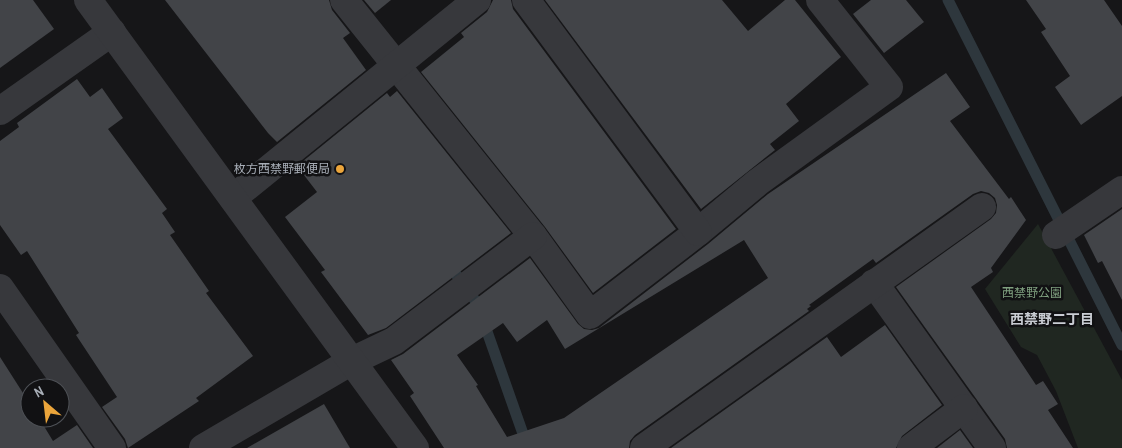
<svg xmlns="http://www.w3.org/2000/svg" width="1122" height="448" viewBox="0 0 1122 448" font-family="'Archivo Narrow','Noto Sans JP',sans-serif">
  <rect width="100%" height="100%" fill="#161618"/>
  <!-- green -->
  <polygon fill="#202721" points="1038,224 1122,380 1122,448 1078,448 1056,391 1037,355 1021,347 985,289"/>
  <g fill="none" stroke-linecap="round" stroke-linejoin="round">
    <!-- stream -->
    <g stroke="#2e373d" stroke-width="11">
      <polyline points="948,0 1122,345"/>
      <polyline points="447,262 477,303 528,448"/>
    </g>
  </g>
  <!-- building -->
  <g fill="#424448" fill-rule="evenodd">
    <polygon points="0,0 33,0 54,29 0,68"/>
    <polygon points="165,0 329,0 332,10 350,33 343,38 366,70 277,142 268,133"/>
    <polygon points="364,0 391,0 375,13"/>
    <polygon points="493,0 511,0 513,9 676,229 593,293 545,227 421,72 464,37 461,33 487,12"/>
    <polygon points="545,0 722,0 748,31 785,0 795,0 841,57 786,104 799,121 770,144 775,150 701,209"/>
    <polygon points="871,0 906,0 924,22 884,53 853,14"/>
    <polygon points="1026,0 1104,0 1122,26 1122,96 1081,125 1055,87 1070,76 1041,32 1046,29"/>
    <path d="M946 73 970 107 950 121 1009 199 1011 197 1026 220 991 268 993 272 971 287 1036 385 1043 381 1058 404 1048 410 1073 448H1007L1005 439 896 287 991 219 996 213 997 205 995 198 989 193 981 191 973 194 876 263 873 259 809 305 811 306 807 309 809 311 635 435 630 441 629 448H444L410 396 414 393 391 360 403 354 530 258 578 324 584 329 592 330 599 328 708 244 768 194ZM744 240 768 278 564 418 507 437 476 386 478 385 457 355 503 323 517 342 547 320 565 349Z"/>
    <polygon points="77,79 90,97 102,88 123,118 108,129 167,209 162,213 175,232 170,235 209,291 206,293 253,356 196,398 199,401 128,448 125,439 102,407 117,397 76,335 79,333 27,251 21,255 0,225 0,141 19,127 17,123"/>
    <polygon points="397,91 511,233 386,328 368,335 321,272 325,270 285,217 317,192 297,166 387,93 390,97"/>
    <polygon points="1122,209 1122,300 1102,261 1098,263 1084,235"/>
    <polygon points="885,325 942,405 902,436 896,448 671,448 827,337 841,357"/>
    <polygon points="0,357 30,404 30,418 39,418 53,441 77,425 93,448 0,448"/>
    <polygon points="324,404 350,448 247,448"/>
    <polygon points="960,430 973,448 937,448"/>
  </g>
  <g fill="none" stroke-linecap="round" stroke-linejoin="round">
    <!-- minor -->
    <g stroke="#37383c" stroke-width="28">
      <polyline points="344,0 533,236 590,315 698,232 758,182 889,87 820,0"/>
      <polyline points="526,0 698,232"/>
      <polyline points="0,111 112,32"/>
      <polyline points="233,198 477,0"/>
      <polyline points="1056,235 1122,190"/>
      <polyline points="874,283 992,448"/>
      <polyline points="0,288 112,448"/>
      <polyline points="203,448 352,361 394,341 533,236"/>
      <polyline points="644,448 982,207"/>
      <polyline points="911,448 964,408"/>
    </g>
    <!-- tertiary -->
    <polyline stroke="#37383c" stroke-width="28" points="88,0 415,448"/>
  </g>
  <!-- markers -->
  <circle fill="#eba53b" stroke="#111113" stroke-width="2" cx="340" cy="169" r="5"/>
  <g text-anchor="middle" stroke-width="5" stroke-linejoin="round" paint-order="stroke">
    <!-- poi labels -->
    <g font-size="12" fill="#a8aeb7" stroke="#111113" text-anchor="end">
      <text x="330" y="173">枚方西禁野郵便局</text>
    </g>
    <!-- park labels -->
    <g font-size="12" fill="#80a180" stroke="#111113">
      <text x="1032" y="297">西禁野公園</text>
    </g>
    <!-- neighbourhood labels -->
    <g font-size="14" font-weight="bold" fill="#c9ccd3" stroke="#111113">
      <text x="1052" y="324">西禁野二丁目</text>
    </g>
  </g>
  <!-- north arrow -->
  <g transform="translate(45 403) rotate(332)"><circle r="24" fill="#111113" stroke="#4d5055"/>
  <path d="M0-4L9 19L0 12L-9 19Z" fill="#eba53b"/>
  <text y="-8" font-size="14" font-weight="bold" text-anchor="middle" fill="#a8aeb7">N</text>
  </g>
</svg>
